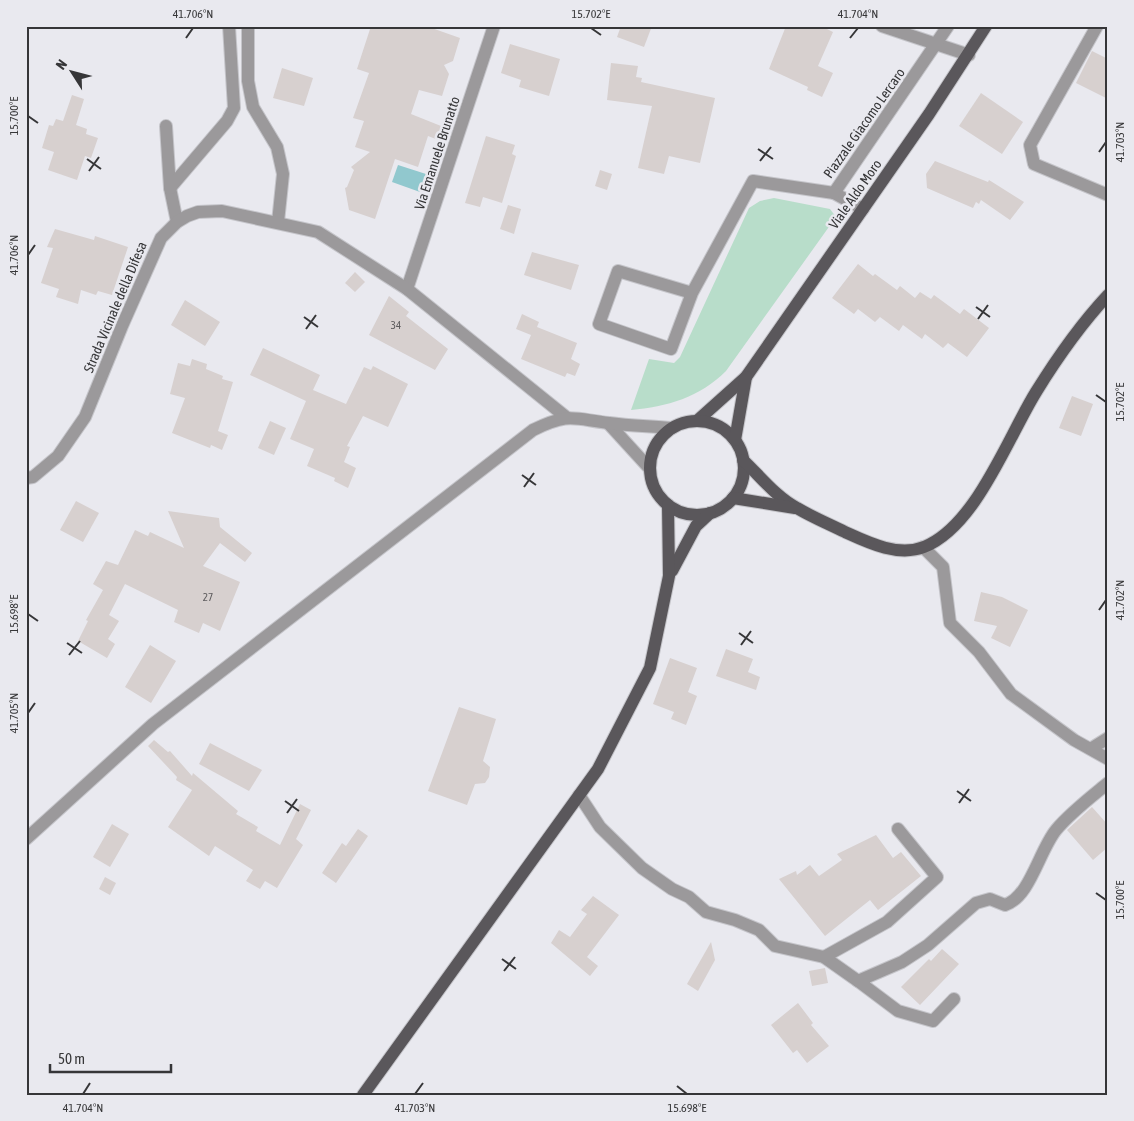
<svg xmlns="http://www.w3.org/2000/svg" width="1134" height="1121" viewBox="0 0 1134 1121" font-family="'Asap Condensed',sans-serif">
  <rect width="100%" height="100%" fill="#e9e9ef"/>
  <!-- green -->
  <path fill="#b8ddca" d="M774 198 830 209 836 217 726 371C700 397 667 407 631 410L649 359 674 363 680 357 749 208 760 201Z"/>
  <!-- water -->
  <polygon fill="#91c8ce" points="398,165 426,174 420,192 392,182"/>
  <!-- building -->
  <g fill="#d7d0cf">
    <polygon points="371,26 426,26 460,38 453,61 444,65 449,74 442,96 419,90 411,114 446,128 441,141 428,136 418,167 395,159 375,219 349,210 345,188 347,187 354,170 351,167 370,152 355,147 364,121 353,118 369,73 357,69"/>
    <polygon points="621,26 652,26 644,47 617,37"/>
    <polygon points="786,26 821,26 833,32 818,66 833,73 822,97 807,90 808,87 769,69"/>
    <polygon points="510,44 560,59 549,96 519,87 521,80 501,73"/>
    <polygon points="1092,51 1108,59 1108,99 1076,83"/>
    <polygon points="611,63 638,66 636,77 642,78 641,82 715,98 700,163 669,156 664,174 638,168 652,106 607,100"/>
    <polygon points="282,68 313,78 304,106 273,98"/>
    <polygon points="981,93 1023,122 1002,154 959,126"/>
    <polygon points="72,95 84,99 76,125 87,129 86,134 98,138 91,158 85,156 77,180 48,170 54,152 42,148 49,125 53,126 56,119 63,121"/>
    <polygon points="486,136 515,145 512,154 516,156 502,203 483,197 480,207 465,203"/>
    <polygon points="935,161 988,182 989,180 1024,202 1010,220 981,200 979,204 976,202 973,208 927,188 926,174"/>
    <polygon points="600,170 612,174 607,190 595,186"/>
    <polygon points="508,205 521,209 514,234 500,229"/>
    <polygon points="55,229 94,240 95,236 128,247 112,295 98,291 96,295 81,290 78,304 56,297 59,289 41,283 53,248 47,247"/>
    <polygon points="532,252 579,265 571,290 524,275"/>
    <polygon points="858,264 873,276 875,274 897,290 900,286 915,298 920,292 931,299 934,295 960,314 964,309 989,328 967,357 948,343 943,348 925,334 922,339 903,325 899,331 880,317 875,322 858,309 854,314 832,298"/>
    <polygon points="355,272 365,282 355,292 345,283"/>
    <polygon points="389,296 409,312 406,316 448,349 435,370 369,335"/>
    <polygon points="185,300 220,322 205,346 171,325"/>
    <polygon points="522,314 539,322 537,327 577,343 571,359 580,364 575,376 567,373 565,377 521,359 531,335 516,329"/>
    <polygon points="263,348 320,375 313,390 346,404 364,367 371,370 373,366 408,384 388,427 363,416 347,446 350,447 344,462 356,468 348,488 334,481 335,478 307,466 314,449 290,439 306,401 250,375"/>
    <polygon points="192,359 207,364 206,369 223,376 222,379 233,382 218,431 228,435 222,450 211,445 210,448 172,433 185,398 170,394 178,363 190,366"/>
    <polygon points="1072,396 1093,404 1081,436 1059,428"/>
    <polygon points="270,421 286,428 274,455 258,448"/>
    <polygon points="76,501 99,513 83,542 60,530"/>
    <polygon points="168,511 219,518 220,527 252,553 245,562 220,543 203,566 240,582 236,592 220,631 203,623 199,633 174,622 178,610 125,584 109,615 119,621 108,639 115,644 107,658 78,641 88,621 86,620 103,590 93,584 106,561 118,565 135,530 148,536 150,532 184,548"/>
    <polygon points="981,592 1002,597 1028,610 1010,647 991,638 997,626 974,621"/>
    <polygon points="150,645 176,661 151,703 125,687"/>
    <polygon points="726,649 753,659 748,672 760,677 756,690 716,676"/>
    <polygon points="670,658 697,668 688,692 697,696 686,725 671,719 674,712 653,704"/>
    <polygon points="459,707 496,719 483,761 490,767 489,777 485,783 475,784 467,805 428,791"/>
    <polygon points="154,740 168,752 170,751 192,776 193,773 238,811 236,814 258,827 256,831 280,845 300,804 311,810 296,839 303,845 277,888 265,881 260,889 246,881 253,870 215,846 209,856 168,827 192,790 176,780 177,777 148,746"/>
    <polygon points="210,743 262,770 249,791 199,764"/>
    <polygon points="1092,807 1108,825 1108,847 1093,860 1067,830"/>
    <polygon points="112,824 129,834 110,867 93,857"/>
    <polygon points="358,829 368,836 336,883 322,873 342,843 346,846"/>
    <polygon points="876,835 893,858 901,852 921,876 878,910 870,900 825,936 779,879 796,871 797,875 810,865 819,876 842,860 837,854"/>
    <polygon points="105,877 116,883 110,895 99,889"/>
    <polygon points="593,896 619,915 587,957 598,966 590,976 551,943 559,930 570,937 587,914 581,910"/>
    <polygon points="711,942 715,960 698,991 687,984"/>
    <polygon points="942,949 959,964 920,1005 901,987 929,959 931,961"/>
    <polygon points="825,968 828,983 812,986 809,971"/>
    <polygon points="798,1003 813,1023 811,1025 829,1046 807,1063 797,1050 793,1053 771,1025"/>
  </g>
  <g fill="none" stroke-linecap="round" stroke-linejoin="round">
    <defs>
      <g id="minor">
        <polyline points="248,26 248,81 253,107 277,147 283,174 278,222"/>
        <polyline points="882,26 969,55"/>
        <polyline points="1097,26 1030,145 1034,164 1108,195"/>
        <polyline points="166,126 170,188 177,222"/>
        <polyline points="170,188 227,121 234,108 229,26"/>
        <polyline points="863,209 834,193 948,26"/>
        <polyline points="407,289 494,26"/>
        <polyline points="692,293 671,349 599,324 618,271 692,293 753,181 834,193"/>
        <polyline points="608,423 650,469"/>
        <polyline points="26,478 33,477 58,456 85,417 122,326 161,238 177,222 187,216 198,212 222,211 318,232 407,289 566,417"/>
        <polyline points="923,547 943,567 950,623 979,652 1011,694 1074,740 1108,759"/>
        <polyline points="1092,748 1108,738"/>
        <polyline points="579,795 600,827 642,868 672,889 689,897 706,912 735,920 759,930 775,946 824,957 858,981"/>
        <path d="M26 839 153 724 533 430C570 412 573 419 609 423 630 426 652 426 672 428"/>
        <polyline points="824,957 887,922 937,877 898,829"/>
        <path d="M954 999 933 1021 898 1011 858 981 902 962 928 945 976 903 990 899 1005 905C1030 897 1039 851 1056 830 1070 813 1091 797 1108 783"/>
      </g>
      <g id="major">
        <polyline points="698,420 746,377 929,114 986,26"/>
        <circle cx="697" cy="468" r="47"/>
        <polyline points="735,440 746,377"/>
        <path d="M743 460C760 476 776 497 797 508 812 517 829 524 845 532 869 543 898 557 924 547 976 526 1007 439 1036 392 1057 358 1080 325 1108 295"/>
        <polyline points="733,498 795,508"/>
        <polyline points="672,571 696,526 710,513"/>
        <polyline points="363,1095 598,769 650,668 669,576 668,505"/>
      </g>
    </defs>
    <!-- minor casing -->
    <use href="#minor" stroke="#c5c5ca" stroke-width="14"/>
    <!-- major casing -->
    <use href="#major" stroke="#c5c5ca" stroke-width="14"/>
    <!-- minor -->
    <use href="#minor" stroke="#9b999b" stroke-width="12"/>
    <!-- major -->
    <use href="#major" stroke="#5a575b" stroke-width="12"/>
  </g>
  <!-- ticks -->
  <path fill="none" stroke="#363638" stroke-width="2" d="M591 28 601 35M186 38 193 28M850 38 858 28M28 116 38 123M758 149 773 159M1099 152 1106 142M87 159 101 169M760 161 771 147M89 171 99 157M28 255 35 245M976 307 990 317M304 317 318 327M978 319 988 305M306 329 316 315M1096 395 1106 402M522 475 536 485M524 487 534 473M1099 610 1106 600M28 614 38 621M739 633 753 643M67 643 82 653M741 645 751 631M69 655 80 641M28 713 35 703M957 791 971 801M285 801 299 811M959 803 969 789M287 813 297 799M1096 893 1106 900M502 959 516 969M504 971 515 957M677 1086 687 1094M83 1094 90 1083M415 1094 423 1083"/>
  <g text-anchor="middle" stroke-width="5" stroke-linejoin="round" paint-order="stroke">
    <!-- number labels -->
    <g font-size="11" fill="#5e5c5e">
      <text x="396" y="329">34</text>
      <text x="208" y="601">27</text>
    </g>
    <!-- street labels -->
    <g font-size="14" fill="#363638" stroke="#e9e9ef">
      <text transform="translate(864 123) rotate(-55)" y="5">Piazzale Giacomo Lercaro</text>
      <text transform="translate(437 153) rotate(-72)" y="5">Via Emanuele Brunatto</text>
      <text transform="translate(855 194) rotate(-55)" y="5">Viale Aldo Moro</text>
      <text transform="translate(115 307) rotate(-67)" y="5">Strada Vicinale della Difesa</text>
    </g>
  </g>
  <!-- border -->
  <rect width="1134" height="1121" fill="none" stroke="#e9e9ef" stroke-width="55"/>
  <!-- north arrow -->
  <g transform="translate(72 72) rotate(306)" stroke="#e9e9ef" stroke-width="4" paint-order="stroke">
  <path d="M0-4L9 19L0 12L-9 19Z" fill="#363638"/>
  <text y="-8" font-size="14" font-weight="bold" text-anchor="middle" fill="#363638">N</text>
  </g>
  <!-- scale -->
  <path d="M50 1064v8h121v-8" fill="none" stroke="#363638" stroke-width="2.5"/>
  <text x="58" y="1064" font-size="15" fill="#363638" stroke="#e9e9ef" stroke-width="4" paint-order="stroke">50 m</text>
  <rect x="28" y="28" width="1078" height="1066" fill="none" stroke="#363638" stroke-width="2"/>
  <g font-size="12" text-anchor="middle" fill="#363638">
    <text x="193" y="18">41.706°N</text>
    <text x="591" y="18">15.702°E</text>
    <text x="858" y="18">41.704°N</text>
    <text transform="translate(14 116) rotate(-90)" y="4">15.700°E</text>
    <text transform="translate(1120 142) rotate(-90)" y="4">41.703°N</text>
    <text transform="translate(14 255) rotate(-90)" y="4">41.706°N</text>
    <text transform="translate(1120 402) rotate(-90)" y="4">15.702°E</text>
    <text transform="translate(1120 600) rotate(-90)" y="4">41.702°N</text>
    <text transform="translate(14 614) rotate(-90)" y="4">15.698°E</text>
    <text transform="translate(14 713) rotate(-90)" y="4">41.705°N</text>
    <text transform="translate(1120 900) rotate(-90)" y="4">15.700°E</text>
    <text x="83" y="1112">41.704°N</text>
    <text x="415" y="1112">41.703°N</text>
    <text x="687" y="1112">15.698°E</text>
  </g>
</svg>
